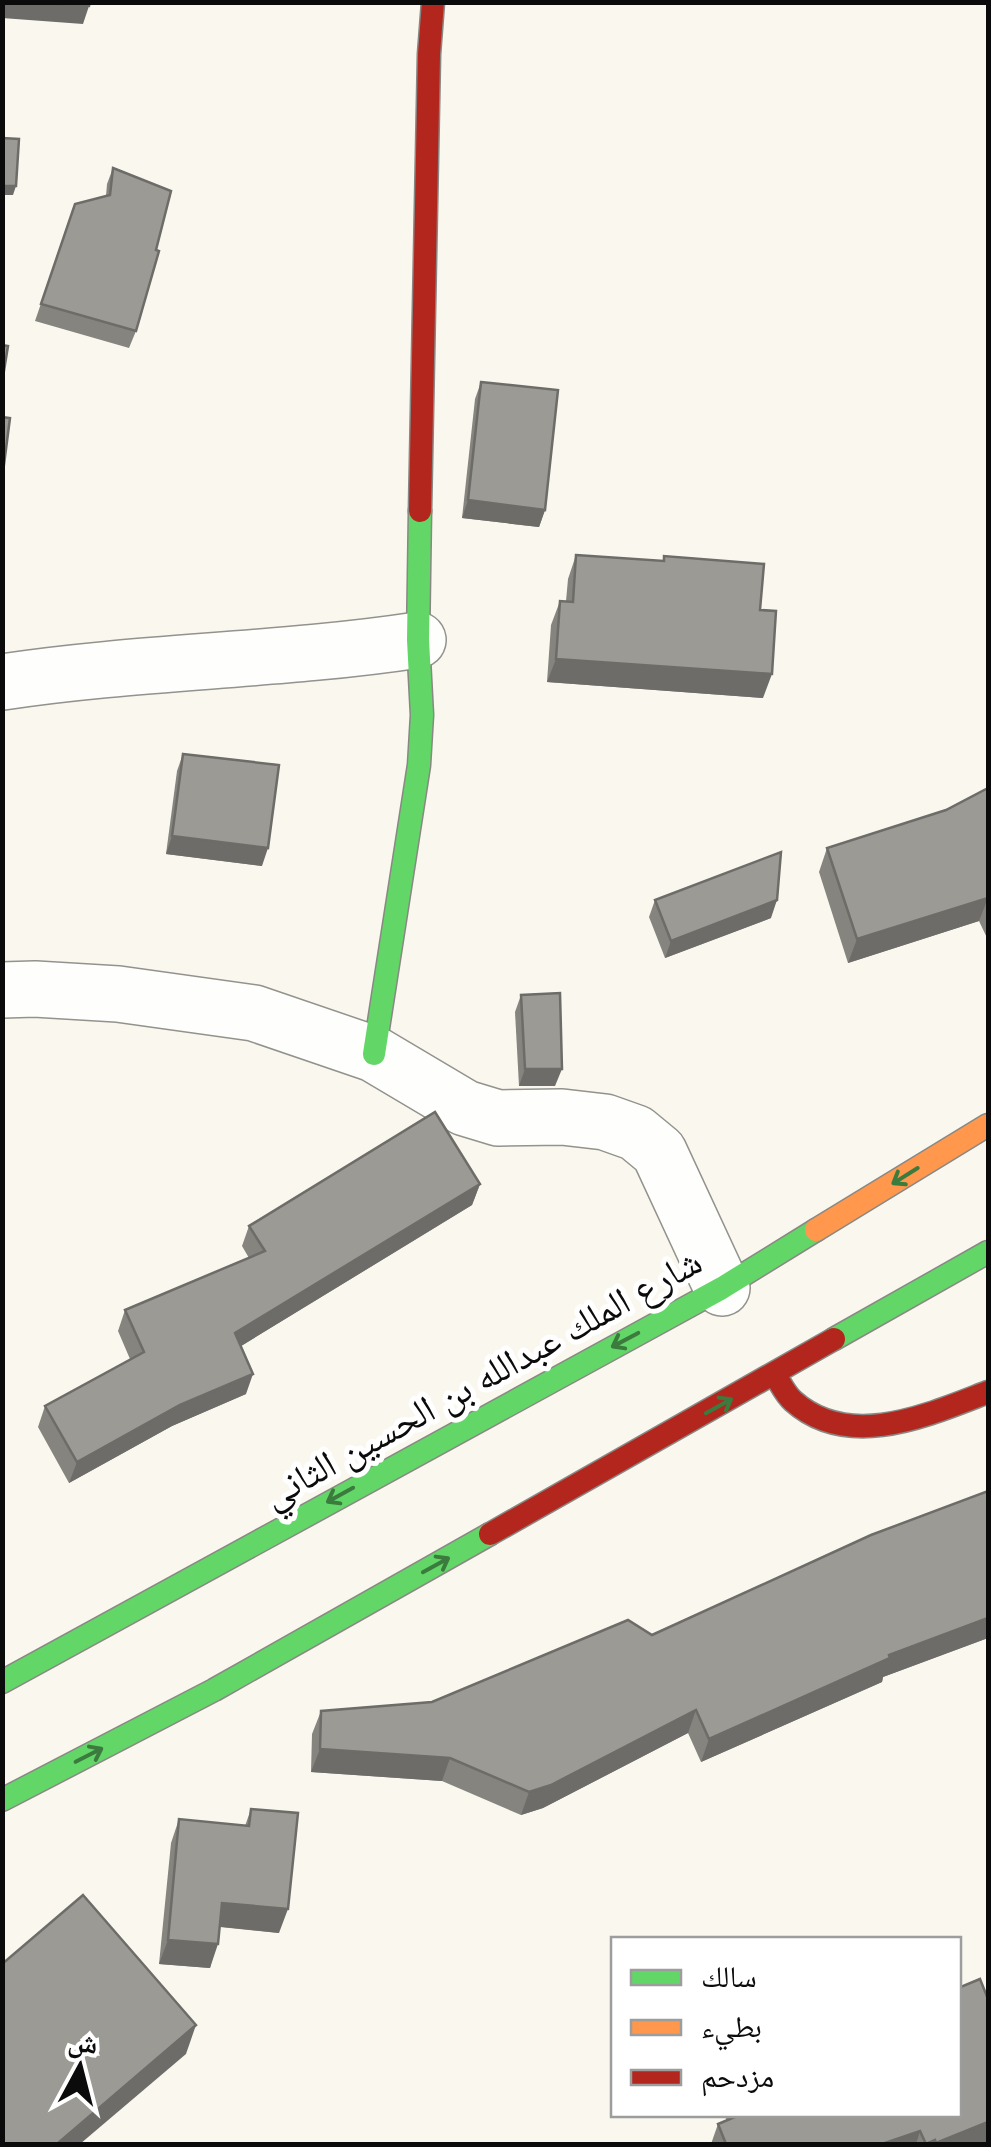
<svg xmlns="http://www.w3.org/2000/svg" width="991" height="2147" viewBox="0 0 991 2147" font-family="Spectral,'Noto Naskh Arabic',serif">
  <rect width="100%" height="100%" fill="#faf8ee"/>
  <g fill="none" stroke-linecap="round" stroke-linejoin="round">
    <defs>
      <g id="street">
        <path d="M2 682C140 661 280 661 418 640"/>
        <polyline points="2,990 35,989 118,994 254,1013 374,1054 465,1108 498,1118 562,1117 605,1122 636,1133 659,1152 722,1288"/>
      </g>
      <g id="fast">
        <polyline points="374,1054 419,765 422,715 418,640 420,511"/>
        <polyline points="834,1339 988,1252"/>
        <polyline points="2,1682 722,1288 816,1230"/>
        <polyline points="2,1800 214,1690 490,1534"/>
      </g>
      <polyline id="slow" points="816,1230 988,1125"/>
      <g id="jam">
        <polyline points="420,511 429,54 433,2"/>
        <path d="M775 1375C781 1384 785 1394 793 1401 849 1451 928 1415 988 1392"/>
        <polyline points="490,1534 834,1339"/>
      </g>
    </defs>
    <!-- street casing -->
    <use href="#street" stroke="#93928d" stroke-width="58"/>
    <!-- fast casing -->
    <use href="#fast" stroke="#898884" stroke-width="25"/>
    <!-- slow casing -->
    <use href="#slow" stroke="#898884" stroke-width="25"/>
    <!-- jam casing -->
    <use href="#jam" stroke="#898884" stroke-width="25"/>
    <!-- street -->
    <use href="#street" stroke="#fefefc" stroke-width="55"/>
    <!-- fast -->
    <use href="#fast" stroke="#63d668" stroke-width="22"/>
    <!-- slow -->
    <use href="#slow" stroke="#ff974d" stroke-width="22"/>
    <!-- jam -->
    <use href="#jam" stroke="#b3261e" stroke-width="22"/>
  </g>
  <!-- wall -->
  <g fill="#86847f">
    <polygon points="113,168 136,331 129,348 35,321 75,204 106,196 107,184"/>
    <polygon points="481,382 545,510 539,527 462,518 475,399"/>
    <polygon points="576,555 663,561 664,556 760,610 763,698 547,682 551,625 560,601 566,601 568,579"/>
    <polygon points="183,754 262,866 166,854 177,771"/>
    <polygon points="988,788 988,940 979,921 848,963 819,872 827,848 946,810"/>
    <polygon points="655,900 771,918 665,958 649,917"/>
    <polygon points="521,995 555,1086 519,1086 515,1012"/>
    <polygon points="480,1184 472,1205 241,1346 246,1394 172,1426 69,1483 38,1427 45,1406 130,1359 118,1331 125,1310 249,1258 242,1246 249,1226"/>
    <polygon points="988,1491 988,1638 883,1677 882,1682 701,1762 688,1733 543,1808 521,1815 442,1781 311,1772 312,1734 321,1711 432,1702 652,1635"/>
    <polygon points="251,1809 279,1933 220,1927 210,1968 159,1964 171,1843 179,1819 245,1826"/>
    <polygon points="724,2114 958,2114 988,2142 982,2144 711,2144 718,2124 727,2121"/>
  </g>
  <!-- shaded-wall -->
  <g fill="#6d6c68">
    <polygon points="2,2 31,2 89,6 83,24 2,18"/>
    <polygon points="2,186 16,186 13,195 2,195"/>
    <polygon points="468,500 545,510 539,527 462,518"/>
    <polygon points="556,659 772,674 763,698 547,682"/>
    <polygon points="172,836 268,848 262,866 166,854"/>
    <polygon points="988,898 979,921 848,963 857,939"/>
    <polygon points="777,900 771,918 665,958 671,941"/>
    <polygon points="525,1069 562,1069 555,1086 519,1086"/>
    <polygon points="480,1184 472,1205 228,1354 235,1333"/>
    <polygon points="253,1374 246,1394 172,1426 69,1483 77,1462 180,1405"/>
    <polygon points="988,1618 988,1638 883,1677 882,1682 701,1762 709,1739 889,1655"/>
    <polygon points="696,1710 688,1733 543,1808 521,1815 529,1792"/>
    <polygon points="320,1749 450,1758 442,1781 311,1772"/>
    <polygon points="222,1903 288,1909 279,1933 213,1926"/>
    <polygon points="168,1940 218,1944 210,1968 159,1964"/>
    <polygon points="196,2025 186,2054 80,2144 57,2144"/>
    <polygon points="988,2122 988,2142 982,2144 936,2144 936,2143"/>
    <polygon points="920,2131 916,2144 882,2144"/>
  </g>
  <!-- building -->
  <g fill="#9c9a94" stroke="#6d6c68" stroke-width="2.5">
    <polygon points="31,2 90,2 89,6"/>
    <polygon points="2,138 19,139 16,186 2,186"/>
    <polygon points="113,168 171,191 156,250 159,251 136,331 41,304 75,204 110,195"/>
    <polygon points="2,345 8,346 2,383"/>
    <polygon points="481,382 558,390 545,510 468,500"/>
    <polygon points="2,417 10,418 2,480"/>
    <polygon points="576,555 664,561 664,556 764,564 760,610 776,611 772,674 556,659 560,601 573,602"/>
    <polygon points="183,754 279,765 268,848 172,836"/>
    <polygon points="988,788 988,899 988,898 857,939 827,848 946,810"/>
    <polygon points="781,852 777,900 671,941 655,900"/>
    <polygon points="560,993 562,1069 525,1069 521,995"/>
    <polygon points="435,1112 480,1184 235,1333 253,1374 180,1405 77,1462 45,1406 144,1352 125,1310 265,1251 249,1226"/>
    <polygon points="988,1491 988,1618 889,1655 890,1658 709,1739 696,1710 551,1785 529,1792 450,1758 320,1749 321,1711 432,1702 628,1620 652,1635 871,1535"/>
    <polygon points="251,1809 298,1813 288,1909 222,1903 218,1944 168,1940 179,1819 249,1826"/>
    <polygon points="83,1895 196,2025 57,2144 2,2144 2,1964"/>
    <polygon points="980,1979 988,1999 988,2122 936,2143 935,2140 926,2144 920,2131 882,2144 726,2144 718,2124 742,2114 958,2114 958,1988"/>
  </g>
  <!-- one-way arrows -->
  <defs><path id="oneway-shaft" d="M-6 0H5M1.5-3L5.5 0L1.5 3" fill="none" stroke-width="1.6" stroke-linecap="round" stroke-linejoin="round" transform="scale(2.5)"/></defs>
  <g stroke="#3b7b3e">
    <use href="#oneway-shaft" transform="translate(905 1176) rotate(148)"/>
    <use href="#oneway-shaft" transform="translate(625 1340) rotate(152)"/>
    <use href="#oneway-shaft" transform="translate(719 1406) rotate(-29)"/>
    <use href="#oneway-shaft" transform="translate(340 1495) rotate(151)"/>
    <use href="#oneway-shaft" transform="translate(436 1565) rotate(-29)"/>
    <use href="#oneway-shaft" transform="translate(89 1755) rotate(-27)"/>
  </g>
  <g text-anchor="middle" stroke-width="10" stroke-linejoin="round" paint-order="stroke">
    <!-- street labels -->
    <g font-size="38" fill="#0b0b0b" stroke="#fff">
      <text transform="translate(482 1378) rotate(-29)" y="13">شارع الملك عبدالله بن الحسين الثاني</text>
    </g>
  </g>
  <!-- border -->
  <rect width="991" height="2147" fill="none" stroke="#0b0b0b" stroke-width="10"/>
  <!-- legend -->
  <rect x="611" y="1937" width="350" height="180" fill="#ffffff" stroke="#9d9d9d" stroke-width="2.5"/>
  <rect x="631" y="1970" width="50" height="15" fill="#63d668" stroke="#9d9d9d" stroke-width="2.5"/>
  <text x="701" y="1987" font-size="30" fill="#0b0b0b">سالك</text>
  <rect x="631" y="2020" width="50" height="15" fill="#ff974d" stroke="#9d9d9d" stroke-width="2.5"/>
  <text x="701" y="2037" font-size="30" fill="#0b0b0b">بطيء</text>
  <rect x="631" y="2070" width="50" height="15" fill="#b3261e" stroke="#9d9d9d" stroke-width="2.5"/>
  <text x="701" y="2087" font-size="30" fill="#0b0b0b">مزدحم</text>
  <!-- north arrow -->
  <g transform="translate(80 2067) rotate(7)" stroke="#ffffff" stroke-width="8" paint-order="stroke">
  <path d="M0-8L18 38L0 25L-18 38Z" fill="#0b0b0b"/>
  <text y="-15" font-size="28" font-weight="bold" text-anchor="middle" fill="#0b0b0b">ش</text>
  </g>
</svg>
